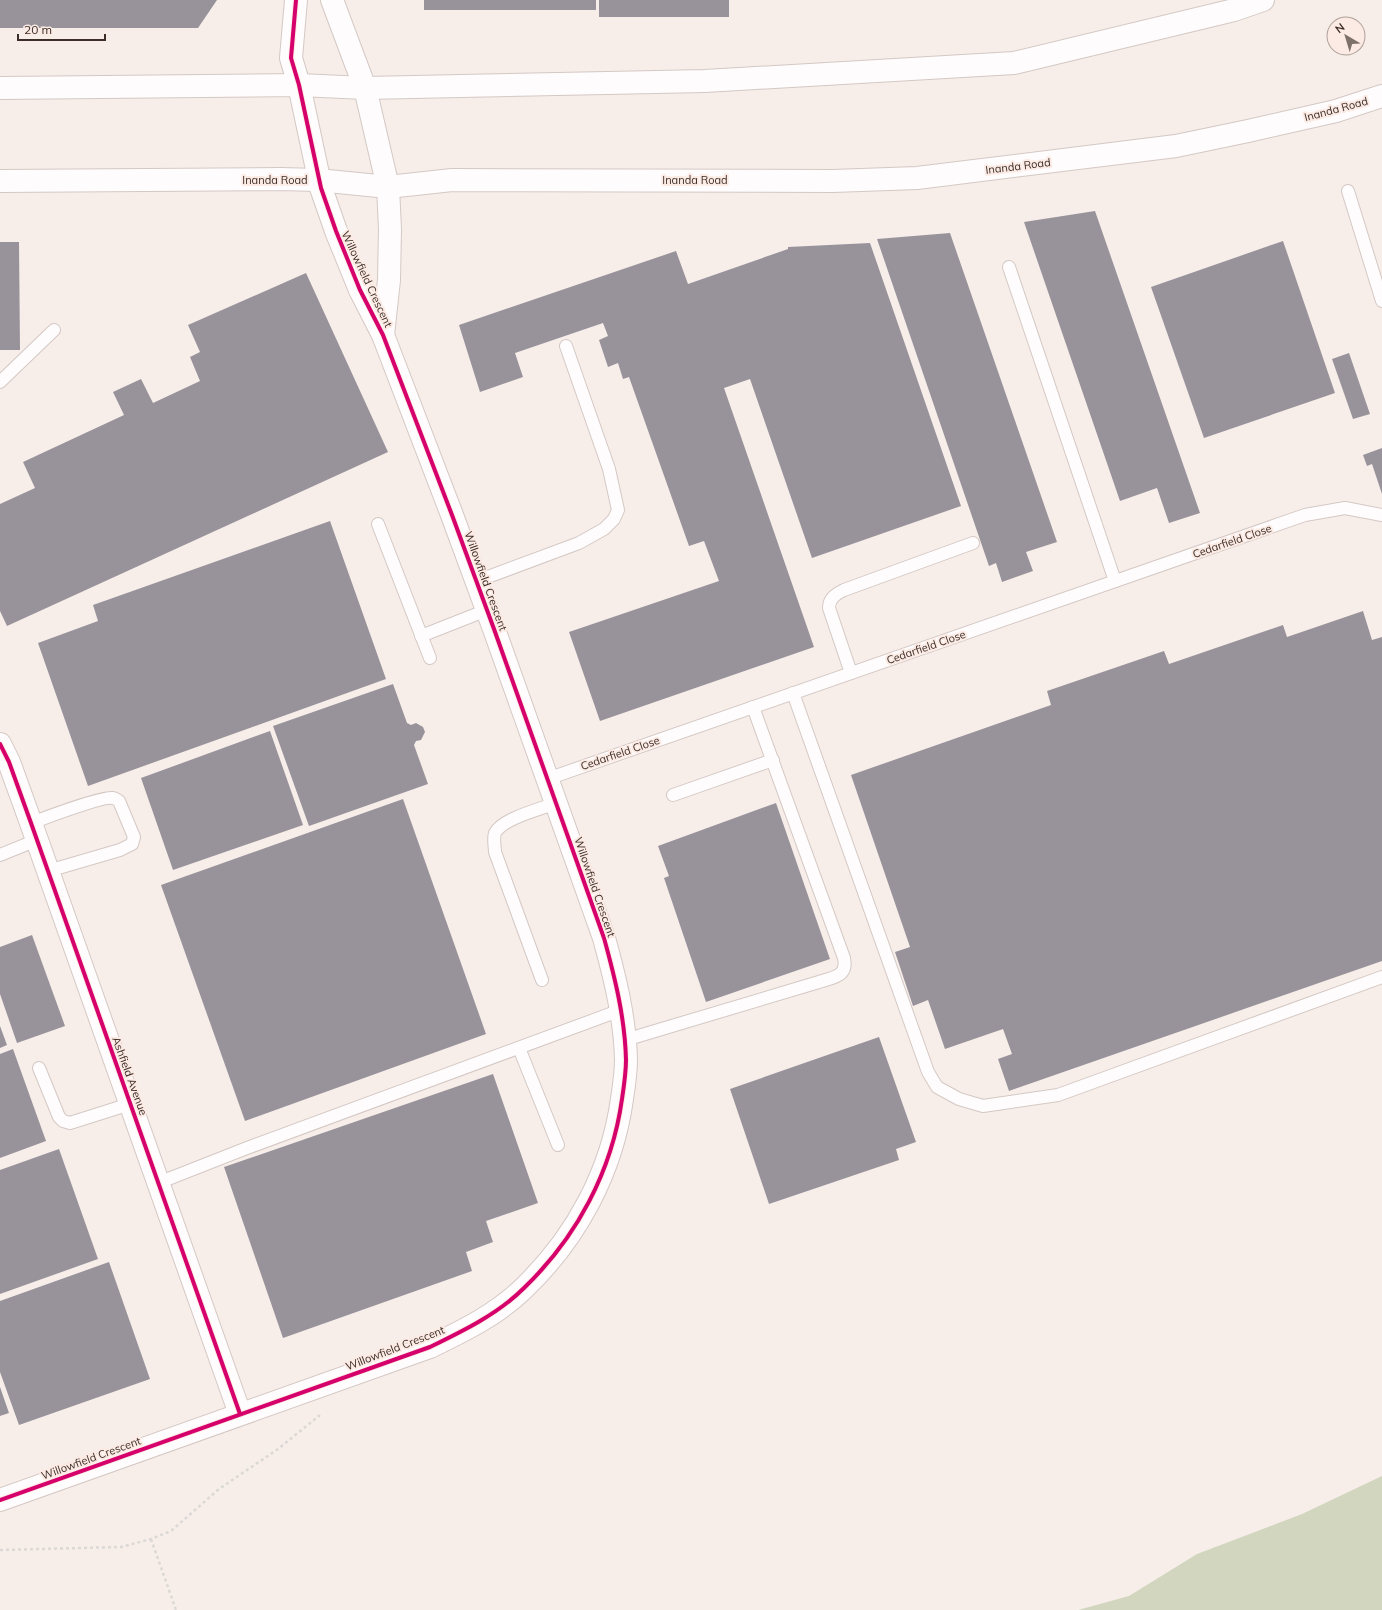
<svg xmlns="http://www.w3.org/2000/svg" width="1382" height="1610" viewBox="0 0 1382 1610" font-family="Mulish,sans-serif">
  <rect width="100%" height="100%" fill="#f7eeea"/>
  <!-- green -->
  <polygon fill="#d2d6bf" points="1382,1476 1382,1610 1078,1610 1129,1596 1197,1554 1302,1514"/>
  <!-- building -->
  <g fill="#98939b">
    <polygon points="0,0 217,0 198,28 0,28"/>
    <rect x="424" y="0" width="172" height="10"/>
    <rect x="599" y="0" width="130" height="17"/>
    <polygon points="1095,211 1200,513 1169,523 1157,488 1120,501 1024,222"/>
    <polygon points="950,233 1057,542 1026,552 1033,571 1002,582 996,563 989,566 877,239"/>
    <polygon points="1283,241 1335,393 1204,438 1151,287"/>
    <polygon points="0,242 19,242 20,350 0,350"/>
    <polygon points="870,243 961,506 812,558 750,379 724,388 814,647 600,721 569,632 719,581 704,541 689,546 629,377 623,379 618,363 608,367 599,340 608,336 603,323 515,353 523,377 480,392 459,325 676,251 688,284 788,249 788,247"/>
    <polygon points="306,273 388,452 7,626 0,611 0,504 35,488 23,462 124,415 113,392 141,379 153,403 200,381 190,357 200,352 188,325"/>
    <polygon points="1349,353 1370,414 1353,419 1332,359"/>
    <polygon points="1382,448 1382,494 1372,464 1367,466 1363,455"/>
    <polygon points="330,521 386,679 88,786 38,643 98,621 93,605"/>
    <polygon points="1363,611 1372,640 1382,637 1382,961 1009,1091 998,1059 1012,1054 1003,1029 945,1049 928,1000 913,1006 895,952 910,947 851,775 1051,705 1047,691 1164,651 1169,664 1283,625 1287,637"/>
    <polygon points="393,684 407,723 411,725 416,723 423,727 425,732 421,740 416,741 414,745 428,784 309,826 273,726"/>
    <polygon points="270,731 303,825 173,870 141,778"/>
    <polygon points="403,799 486,1034 245,1121 161,885"/>
    <polygon points="776,803 830,959 706,1002 664,878 669,876 658,846"/>
    <polygon points="32,935 65,1026 17,1043 0,994 0,947"/>
    <polygon points="0,1026 7,1045 0,1048"/>
    <polygon points="879,1037 916,1142 896,1149 899,1160 769,1204 730,1089"/>
    <polygon points="13,1049 46,1141 0,1158 0,1054"/>
    <polygon points="493,1074 538,1203 486,1221 493,1242 466,1252 472,1271 283,1338 224,1167"/>
    <polygon points="59,1149 98,1259 0,1294 0,1170"/>
    <polygon points="109,1262 150,1379 19,1425 0,1372 0,1301"/>
    <polygon points="0,1387 9,1413 0,1416"/>
  </g>
  <g fill="none" stroke-linecap="round" stroke-linejoin="round">
    <defs>
      <g id="service">
        <polyline points="1348,191 1382,301"/>
        <polyline points="1009,267 1115,581"/>
        <polyline points="0,382 54,330"/>
        <polyline points="378,524 430,658"/>
        <polyline points="477,581 579,543 604,529 614,519 618,510 609,469 566,346"/>
        <polyline points="421,636 487,610"/>
        <path d="M851 673 829 608C829 598 836 594 844 590L973 543"/>
        <polyline points="793,693 928,1072 937,1087 959,1099 983,1106 1058,1095 1382,977"/>
        <polyline points="547,779 1305,515 1345,508 1382,515"/>
        <polyline points="673,795 773,760"/>
        <path d="M31 823C45 818 102 796 113 798 115 798 117 800 119 801L134 837 132 844 120 850 48 871"/>
        <polyline points="0,855 37,840"/>
        <path d="M542 980 495 852C495 847 493 839 495 833 503 818 541 809 556 803"/>
        <path d="M625 1040 819 982C833 977 848 977 844 958L753 707"/>
        <polyline points="519,1048 558,1145"/>
        <polyline points="39,1068 59,1117 63,1121 70,1123 130,1104"/>
        <polyline points="158,1183 247,1148 621,1010"/>
      </g>
      <g id="minor">
        <polyline points="332,0 365,88 388,187 390,229 389,280 383,335"/>
        <polyline points="0,744 9,762 31,823 240,1414"/>
        <path d="M0 1500 430 1347C463 1331 498 1314 524 1288 577 1237 612 1171 622 1099 624 1086 626 1072 626 1060 625 1018 615 978 604 938L494 629 452 515 383 335 360 290 336 231 321 188 299 85 291 58 296 0"/>
      </g>
      <g id="secondary">
        <polyline points="0,88 299,85 365,88 705,81 1014,63 1234,10 1263,0"/>
        <polyline points="0,181 281,179 318,180 388,187 452,180 833,181 917,178 1176,146 1248,131 1336,111 1382,96"/>
      </g>
    </defs>
    <!-- service casing -->
    <use href="#service" stroke="#d4c8c4" stroke-width="14"/>
    <!-- minor casing -->
    <use href="#minor" stroke="#d4c8c4" stroke-width="24"/>
    <!-- secondary casing -->
    <use href="#secondary" stroke="#d4c8c4" stroke-width="24"/>
    <!-- path -->
    <g stroke="#dbd8d6" stroke-width="2.5" stroke-dasharray="3 3" stroke-linecap="butt">
      <polyline points="151,1539 176,1610"/>
      <polyline points="0,1550 121,1547 151,1539 171,1531 219,1489 278,1449 320,1415"/>
    </g>
    <!-- service -->
    <use href="#service" stroke="#fefcfc" stroke-width="12"/>
    <!-- minor -->
    <use href="#minor" stroke="#fefcfc" stroke-width="22"/>
    <!-- secondary -->
    <use href="#secondary" stroke="#fefcfc" stroke-width="22"/>
    <defs>
      <g id="cycleway">
        <polyline points="0,744 9,762 31,823 240,1414"/>
        <path d="M0 1500 430 1347C463 1331 498 1314 524 1288 577 1237 612 1171 622 1099 624 1086 626 1072 626 1060 625 1018 615 978 604 938L494 629 452 515 383 335 360 290 336 231 321 188 299 85 291 58 296 0"/>
      </g>
    </defs>
    <!-- cycleway casing -->
    <use href="#cycleway" stroke="#fcebe5" stroke-width="6"/>
    <!-- cycleway -->
    <use href="#cycleway" stroke="#d6006c" stroke-width="4"/>
  </g>
  <g text-anchor="middle" stroke-width="4" stroke-linejoin="round" paint-order="stroke">
    <!-- street labels -->
    <g font-size="11" fill="#3c2d27" stroke="#fcebe5">
      <text transform="translate(1336 109) rotate(-15)" y="4">Inanda Road</text>
      <text transform="translate(1018 166) rotate(-7)" y="4">Inanda Road</text>
      <text x="275" y="184">Inanda Road</text>
      <text x="695" y="184">Inanda Road</text>
      <text transform="translate(367 279) rotate(65)" y="4">Willowfield Crescent</text>
      <text transform="translate(1232 541) rotate(-19)" y="4">Cedarfield Close</text>
      <text transform="translate(486 581) rotate(70)" y="4">Willowfield Crescent</text>
      <text transform="translate(926 647) rotate(-19)" y="4">Cedarfield Close</text>
      <text transform="translate(620 753) rotate(-19)" y="4">Cedarfield Close</text>
      <text transform="translate(595 887) rotate(71)" y="4">Willowfield Crescent</text>
      <text transform="translate(130 1076) rotate(70)" y="4">Ashfield Avenue</text>
      <text transform="translate(395 1348) rotate(-21)" y="4">Willowfield Crescent</text>
      <text transform="translate(91 1458) rotate(-20)" y="4">Willowfield Crescent</text>
    </g>
  </g>
  <!-- north arrow -->
  <g transform="translate(1346 36) rotate(322)"><circle r="19" fill="#fcebe5" stroke="#af9f99"/>
  <path d="M0-3L7 15L0 10L-7 15Z" fill="#7d716b"/>
  <text y="-6" font-size="11" font-weight="bold" text-anchor="middle" fill="#3c2d27">N</text>
  </g>
  <!-- scale -->
  <path d="M18 34v6h87v-6" fill="none" stroke="#3c2d27" stroke-width="2"/>
  <text x="24" y="34" font-size="12" fill="#3c2d27" stroke="#fcebe5" stroke-width="3" paint-order="stroke">20 m</text>
</svg>
